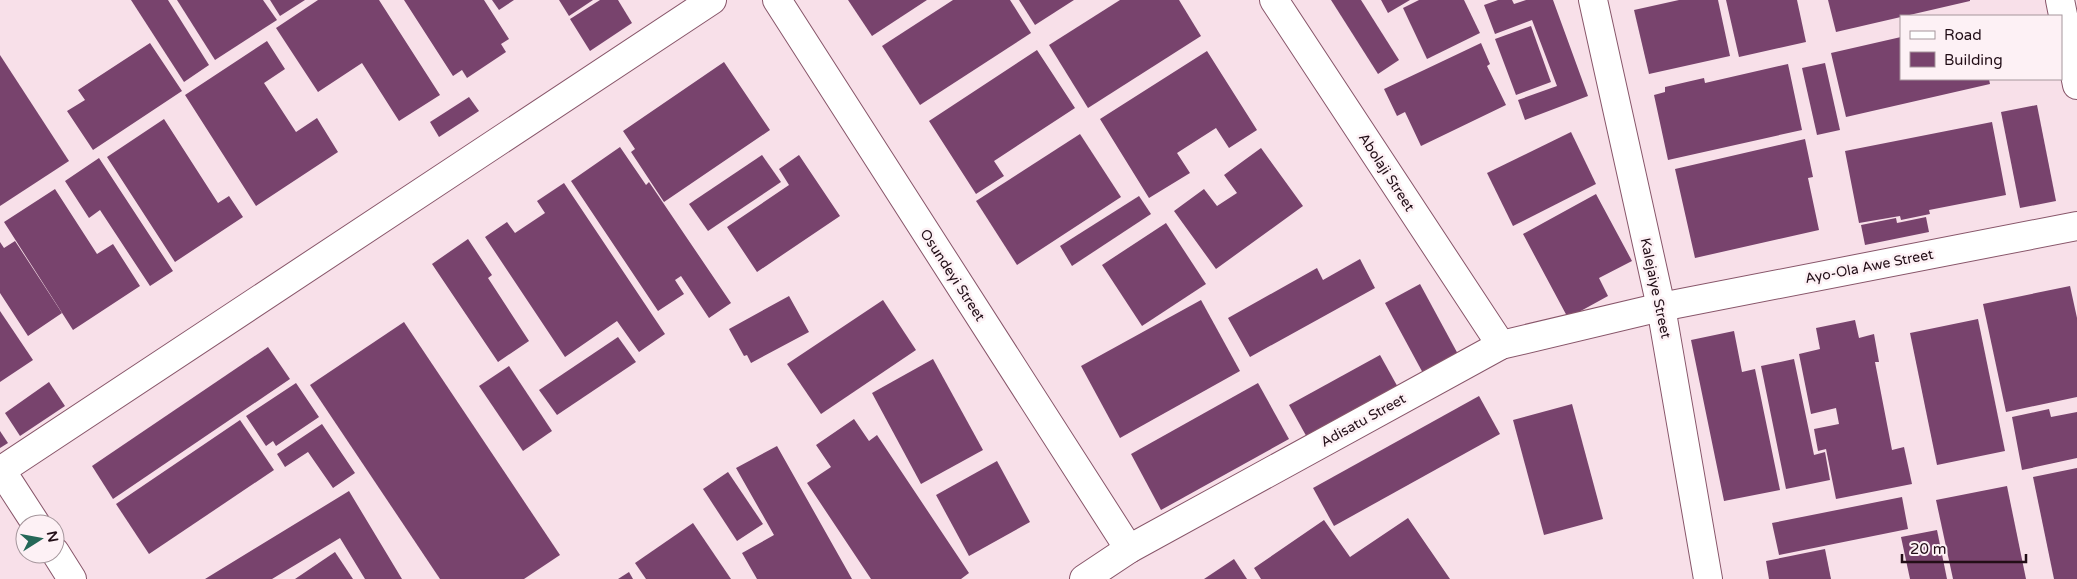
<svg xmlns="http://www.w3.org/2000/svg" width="2077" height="579" viewBox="0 0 2077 579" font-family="'Varela Round',sans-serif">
  <rect width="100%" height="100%" fill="#f8e0e9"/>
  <!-- building -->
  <g fill="#78436d">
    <polygon points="131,0 168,0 209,65 184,82"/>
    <polygon points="177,0 263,0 277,20 215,60"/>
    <polygon points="270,0 305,0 280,16"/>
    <polygon points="318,0 379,0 440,95 399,121 362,63 318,92 276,28"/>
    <polygon points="404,0 484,0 509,39 501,44 506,52 467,78 462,70 453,76"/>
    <polygon points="492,0 514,0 499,10"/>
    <polygon points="559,0 593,0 569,16"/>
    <polygon points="600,0 618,0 632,23 590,51 570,19"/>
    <polygon points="848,0 927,0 872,36"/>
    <polygon points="953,0 1010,0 1031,33 920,105 882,46"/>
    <polygon points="1019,0 1074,0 1035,25"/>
    <polygon points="1120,0 1179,0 1201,36 1088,108 1049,45"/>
    <polygon points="1331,0 1361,0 1399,60 1378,74"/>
    <polygon points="1381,0 1410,0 1388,13"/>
    <polygon points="1419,0 1464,0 1480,33 1427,59 1403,8"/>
    <polygon points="1498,0 1512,0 1514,4 1526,0 1553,0 1588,96 1525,120 1518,100 1557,86 1532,20 1495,34 1484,5"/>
    <polygon points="1679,0 1718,0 1730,56 1649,74 1634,10"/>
    <polygon points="1726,0 1797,0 1806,42 1739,57"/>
    <polygon points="1828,0 1970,0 1970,1 1836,32"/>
    <polygon points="1531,26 1551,82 1516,95 1495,39"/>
    <polygon points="1901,37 1901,79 1989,79 1990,84 1846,117 1831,53"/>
    <polygon points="267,41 285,69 264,83 296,132 317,118 338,152 256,206 185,95"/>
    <polygon points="150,43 182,91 93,150 67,111 85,100 78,90"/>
    <polygon points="1481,43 1490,64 1487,66 1506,105 1421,146 1405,112 1397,116 1384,89"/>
    <polygon points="1037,50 1075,108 994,161 1004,176 976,194 929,121"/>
    <polygon points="1207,51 1257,130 1229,148 1216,128 1177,153 1190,173 1149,198 1100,119"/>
    <polygon points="0,55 69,161 0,206"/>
    <polygon points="724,62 770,130 664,202 631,152 635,149 623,131"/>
    <polygon points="1825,63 1840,130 1817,135 1802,68"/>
    <polygon points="1788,64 1802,130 1668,160 1654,95 1665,92 1665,87 1704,78 1705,83"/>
    <polygon points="469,97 479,111 439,137 430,122"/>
    <polygon points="2037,105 2056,201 2020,208 2001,112"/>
    <polygon points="164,119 218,203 229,196 243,217 175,262 107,157"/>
    <polygon points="1992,122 2006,195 1929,210 1930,214 1901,220 1900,216 1859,223 1845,151"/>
    <polygon points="1571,132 1596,184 1513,226 1487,173"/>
    <polygon points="1080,134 1121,197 1017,265 976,201"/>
    <polygon points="1805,139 1813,177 1808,178 1819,230 1695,258 1675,169"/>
    <polygon points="620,147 646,185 649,182 731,303 709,318 681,276 675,280 684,294 658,311 571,181"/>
    <polygon points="1261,148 1303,206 1216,269 1174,211 1204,189 1217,206 1237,193 1224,175"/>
    <polygon points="762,155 781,182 708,231 689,204"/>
    <polygon points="799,155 840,216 757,272 727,227 789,185 779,169"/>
    <polygon points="99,158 173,271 150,286 100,210 89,218 65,181"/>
    <polygon points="564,183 665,334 639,352 617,321 565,357 485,237 507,222 515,233 545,213 537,201"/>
    <polygon points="55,189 97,254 113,244 140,286 73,330 4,222"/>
    <polygon points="1596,194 1632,261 1599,278 1608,296 1568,318 1523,234"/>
    <polygon points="1139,196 1151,214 1072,266 1060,246"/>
    <polygon points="1926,217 1929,232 1865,245 1861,225 1896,218 1897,223"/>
    <polygon points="1166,223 1206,284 1142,326 1102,265"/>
    <polygon points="468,239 492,275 488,278 529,341 498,362 432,264"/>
    <polygon points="15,241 62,313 28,336 0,293 0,242 4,248"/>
    <polygon points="1360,259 1375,288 1250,357 1228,318 1317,268 1323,280"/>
    <polygon points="1420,284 1459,356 1424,375 1385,303"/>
    <polygon points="2070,286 2077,318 2077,397 2006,412 1983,304"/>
    <polygon points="789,296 809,332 751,363 747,355 744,356 729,329"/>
    <polygon points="883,300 916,350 821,414 787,364"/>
    <polygon points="1201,300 1240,371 1120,438 1081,366"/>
    <polygon points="0,311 33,360 0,382"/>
    <polygon points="1978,319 2005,451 1937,465 1910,333"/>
    <polygon points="1855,320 1859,338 1874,334 1879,362 1875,362 1892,450 1904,447 1912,484 1836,499 1826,449 1818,451 1814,429 1839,424 1836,408 1811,414 1799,354 1820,349 1816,328"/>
    <polygon points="404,322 560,555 524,579 440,579 310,385"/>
    <polygon points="1734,331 1742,372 1755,369 1780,490 1724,501 1691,340"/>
    <polygon points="618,337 636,362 557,415 539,390"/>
    <polygon points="268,347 290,379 113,499 92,466"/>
    <polygon points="1380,355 1400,391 1309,441 1289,405"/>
    <polygon points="933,359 983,450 921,484 872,393"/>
    <polygon points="1794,359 1814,455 1825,452 1830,480 1786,489 1761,366"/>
    <polygon points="509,366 552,431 523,451 479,386"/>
    <polygon points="49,382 65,406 20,436 5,413"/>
    <polygon points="296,383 319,417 276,446 273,441 266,446 246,416"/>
    <polygon points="1258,383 1289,439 1161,510 1131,454"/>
    <polygon points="1479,396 1500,434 1334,526 1313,488"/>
    <polygon points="1572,404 1603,519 1544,535 1513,420"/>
    <polygon points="2049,409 2051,417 2077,412 2077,458 2022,470 2012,417"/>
    <polygon points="854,419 869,441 877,435 969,573 961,579 871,579 807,483 831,467 816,445"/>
    <polygon points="240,420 274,470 149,554 116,504"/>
    <polygon points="322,424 355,473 333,488 308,452 285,467 277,454"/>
    <polygon points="0,431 8,443 0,448"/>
    <polygon points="777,446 852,579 757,579 742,553 774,535 736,468"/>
    <polygon points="997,461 1030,522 969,556 936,495"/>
    <polygon points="2077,468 2077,579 2054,579 2033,477"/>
    <polygon points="728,472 763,524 737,541 703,489"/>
    <polygon points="2007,486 2026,579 1953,579 1936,500"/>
    <polygon points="349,491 402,579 365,579 340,538 272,579 205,579"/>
    <polygon points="1902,497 1908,529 1779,555 1772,523"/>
    <polygon points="1408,518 1450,579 1261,579 1254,568 1324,520 1350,557"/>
    <polygon points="693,523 731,579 646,579 635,563"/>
    <polygon points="1937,530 1947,579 1910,579 1901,537"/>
    <polygon points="1825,549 1831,579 1769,579 1766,561"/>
    <polygon points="335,552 353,579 295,579"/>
    <polygon points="1234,559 1247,579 1204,579"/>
    <polygon points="629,572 633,579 618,579"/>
  </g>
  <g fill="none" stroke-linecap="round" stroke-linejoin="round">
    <defs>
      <g id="street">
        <polyline points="777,0 1129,549"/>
        <polyline points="1274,0 1501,345"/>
        <polyline points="2060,0 2077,85"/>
        <polyline points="1,470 36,524"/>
        <polyline points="0,471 712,0"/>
        <polyline points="55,552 72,579"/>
        <polyline points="1084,579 1129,549 1501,345 1661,307 2077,226"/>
      </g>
      <polyline id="secondary" points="1593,0 1661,307 1708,579"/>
    </defs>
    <!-- street casing -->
    <use href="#street" stroke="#88566a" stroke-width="30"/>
    <!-- secondary casing -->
    <use href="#secondary" stroke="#88566a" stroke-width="30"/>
    <!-- street -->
    <use href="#street" stroke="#fff" stroke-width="28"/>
    <!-- secondary -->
    <use href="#secondary" stroke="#fff" stroke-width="28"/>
  </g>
  <g text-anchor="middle" stroke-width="5" stroke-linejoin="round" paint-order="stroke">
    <!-- street labels -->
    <g font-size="14" fill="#220e17" stroke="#fdf1f5">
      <text transform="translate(1387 172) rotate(57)" y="5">Abolaji Street</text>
      <text transform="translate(1869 266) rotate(-11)" y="5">Ayo-Ola Awe Street</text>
      <text transform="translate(953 275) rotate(57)" y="5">Osundeyi Street</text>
      <text transform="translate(1656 288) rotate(78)" y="5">Kalejaiye Street</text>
      <text transform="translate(1363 420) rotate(-29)" y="5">Adisatu Street</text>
    </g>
  </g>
  <!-- legend -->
  <rect x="1900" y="15" width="162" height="65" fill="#fdf1f5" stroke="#a5969c"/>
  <rect x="1910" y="31" width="25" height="8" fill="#ffffff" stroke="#a5969c"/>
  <text x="1944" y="40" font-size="15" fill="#220e17">Road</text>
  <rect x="1910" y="52" width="25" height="15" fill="#78436d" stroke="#a5969c"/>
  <text x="1944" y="65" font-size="15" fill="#220e17">Building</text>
  <!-- north arrow -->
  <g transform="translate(40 539) rotate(79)"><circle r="24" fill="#fdf1f5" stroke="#a5969c"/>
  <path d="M0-4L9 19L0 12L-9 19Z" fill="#256858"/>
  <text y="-8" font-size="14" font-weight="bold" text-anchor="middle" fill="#220e17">N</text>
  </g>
  <!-- scale -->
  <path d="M1902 554v8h124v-8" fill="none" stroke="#220e17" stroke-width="2.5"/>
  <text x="1910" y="554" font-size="15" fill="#220e17" stroke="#fdf1f5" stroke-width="4" paint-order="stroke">20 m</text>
</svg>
